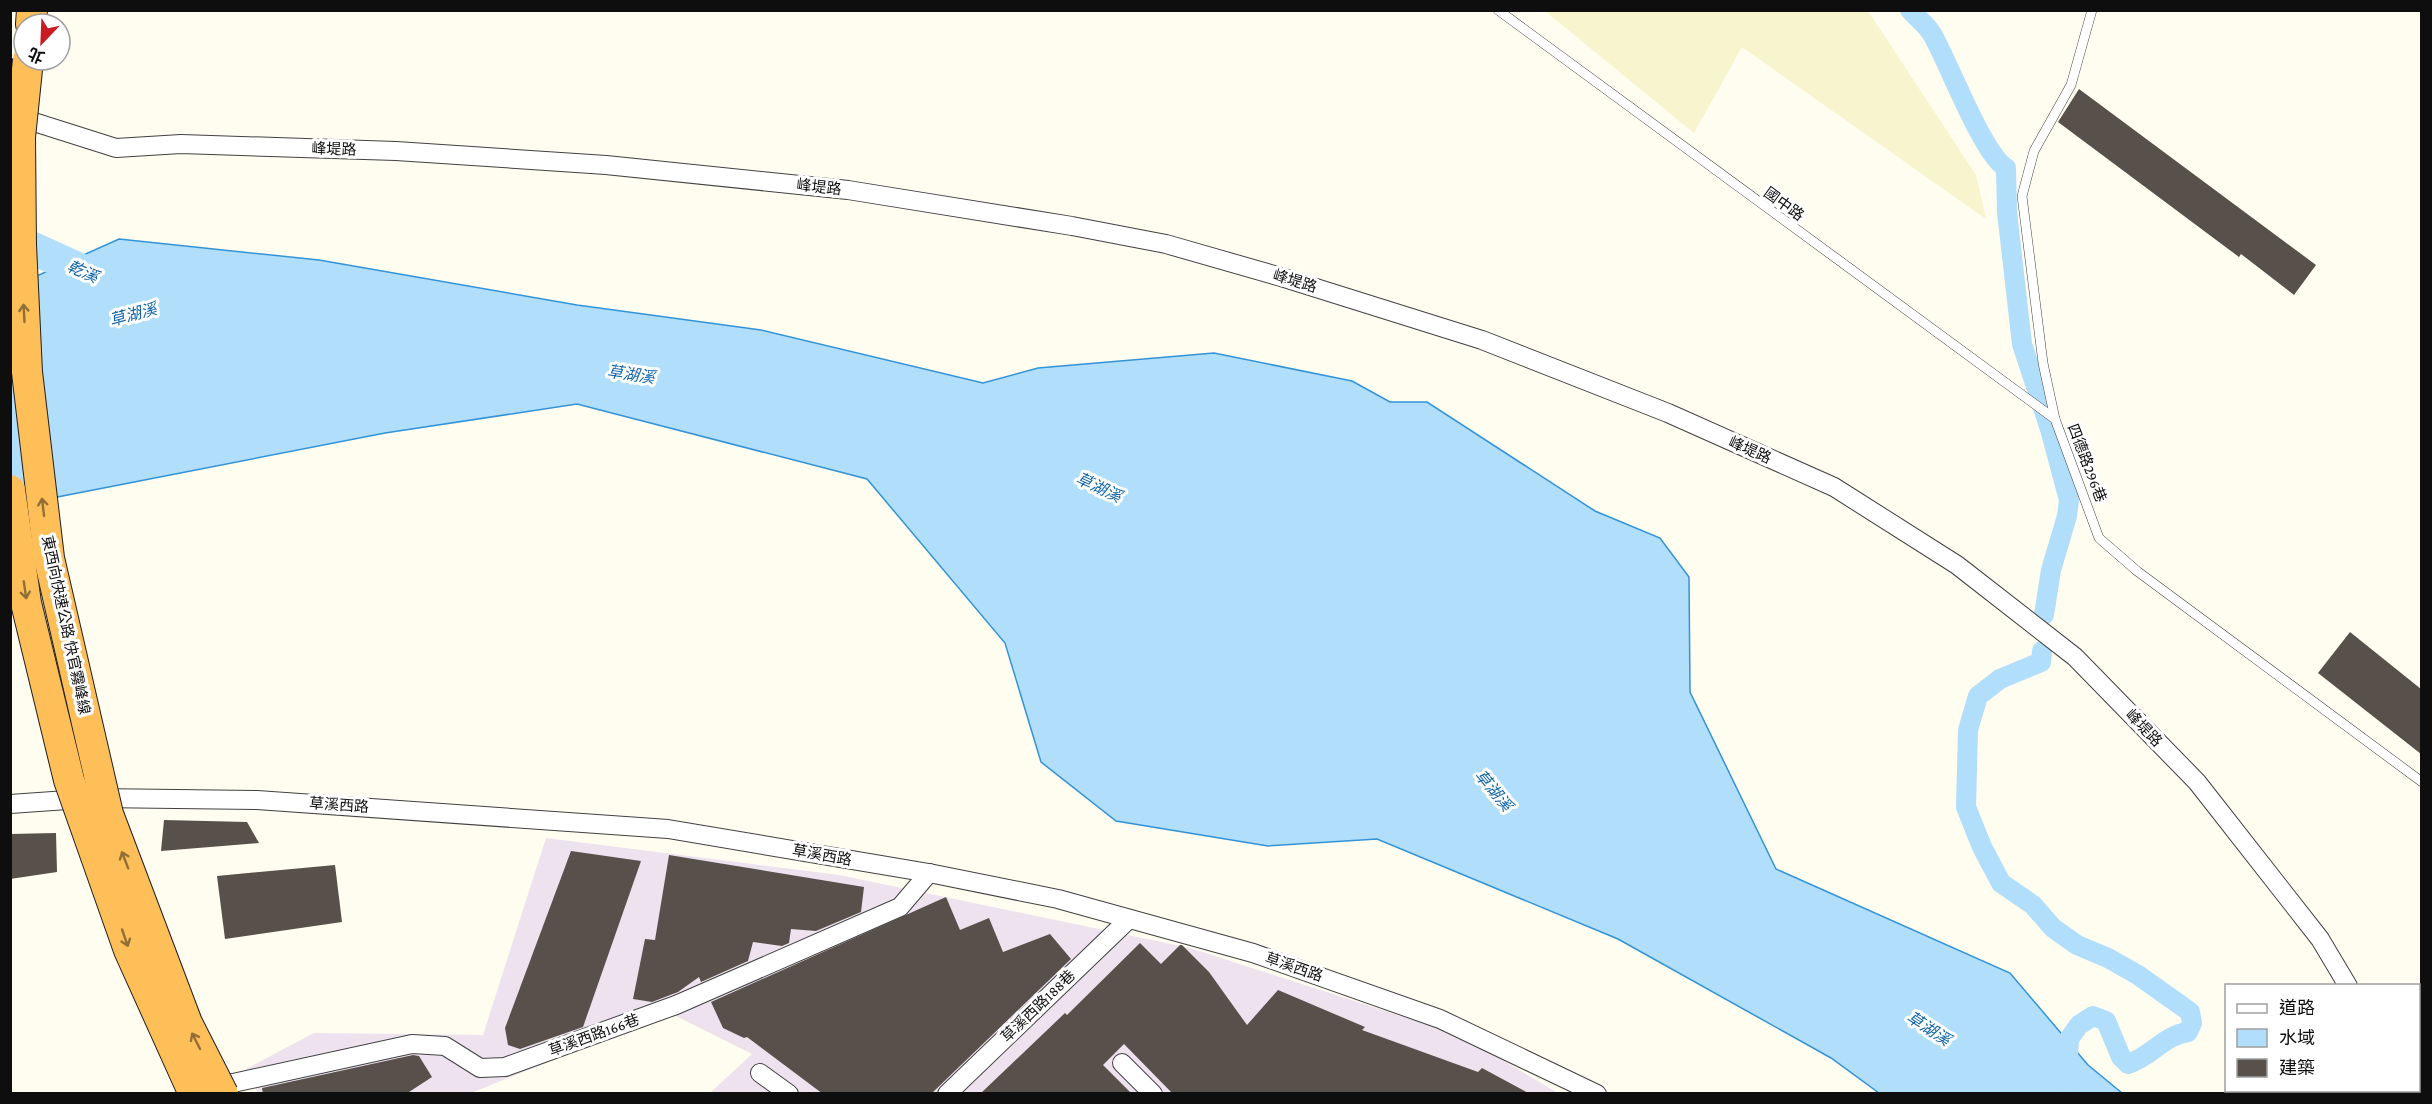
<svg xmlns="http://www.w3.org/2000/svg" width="2432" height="1104" viewBox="0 0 2432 1104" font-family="'Crimson Pro','Noto Sans TC',serif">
  <rect width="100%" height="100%" fill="#fffcf0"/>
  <!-- industrial -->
  <polygon fill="#ede2ee" points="546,838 839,875 1190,948 1460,1035 1558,1093 710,1093 752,1054 670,1013 471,1093 258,1093 246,1069 314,1033 483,1035"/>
  <!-- farmland -->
  <polygon fill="#f7f4ce" points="1545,11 1868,11 1976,175 1986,219 1742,47 1694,133"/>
  <!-- water -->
  <polygon fill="#b1defa" stroke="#3293d7" stroke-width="1.5" points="119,239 319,260 577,305 761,330 983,383 1038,368 1214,353 1352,381 1390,402 1427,402 1595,511 1660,538 1689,577 1690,692 1776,869 2010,973 2088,1065 2122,1093 1879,1093 1831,1058 1618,939 1377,839 1268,846 1116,821 1041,762 1005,643 867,479 577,404 385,433 11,506 10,288"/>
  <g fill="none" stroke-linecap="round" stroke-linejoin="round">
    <!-- canal -->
    <g stroke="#b1defa" stroke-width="20">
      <path d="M1910 10C1917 18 1927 25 1932 34 1949 63 1982 153 2006 168L2007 212 2022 344 2050 429 2069 500 2067 516 2051 570 2044 615"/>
      <path d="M2042 651 2041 662 2000 679 1978 696 1968 730 1966 807 1982 847 2001 883 2033 905 2053 928 2077 945 2108 958 2138 975 2190 1012 2192 1023 2188 1032C2164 1035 2152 1056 2128 1064L2121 1057 2106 1021 2093 1016 2079 1025 2069 1039 2066 1094"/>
    </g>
    <!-- river -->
    <polyline stroke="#b1defa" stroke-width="33" points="10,238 107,282"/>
  </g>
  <!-- building -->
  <g fill="#58504a">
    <polygon points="2079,89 2316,265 2294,295 2241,254 2239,257 2058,122"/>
    <polygon points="2350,632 2421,689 2421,754 2318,673"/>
    <polygon points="164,820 247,822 259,843 161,851"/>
    <polygon points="56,833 57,872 10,879 10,834"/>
    <polygon points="571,851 641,861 583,1027 520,1049 508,1045 505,1028"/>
    <polygon points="669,855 864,887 861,912 816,931 791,929 789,943 782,946 753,942 748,961 701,982 699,977 678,992 652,1002 633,999 645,939 655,940"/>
    <polygon points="335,865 342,922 225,939 217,876"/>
    <polygon points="946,897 960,930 989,918 1003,952 1050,934 1071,959 931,1094 823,1094 747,1037 744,1038 723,1028 711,1002"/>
    <polygon points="1140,943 1161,964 1180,945 1182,945 1209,972 1247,1025 1278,990 1365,1027 1362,1030 1478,1072 1482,1068 1530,1094 1173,1094 1124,1044 1103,1065 1132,1094 980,1094 1065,1013 1067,1015"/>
    <polygon points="413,1055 419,1056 432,1077 406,1094 263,1094 262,1088"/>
  </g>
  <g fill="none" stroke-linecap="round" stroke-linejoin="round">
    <defs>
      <g id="service">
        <polyline points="1498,10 2055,419"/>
        <polyline points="2092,10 2071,85 2034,151 2022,196 2043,363 2055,419 2099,538 2137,571 2422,782"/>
      </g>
      <g id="minor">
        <polyline points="15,116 116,148 181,144 396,151 606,165 848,190 1072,226 1166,244 1281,277 1482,340 1668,413 1834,487 1957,565 2075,657 2197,782 2320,939 2348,986"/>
        <polyline points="10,804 96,798 257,800 668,829 929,873 1058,899 1253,953 1440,1019 1597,1094"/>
        <polyline points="1122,1063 1153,1094"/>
        <polyline points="760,1073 789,1094"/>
        <polyline points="233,1083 412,1044 445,1046 480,1068 505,1067 676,1005 900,907 929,873"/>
        <polyline points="2412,1090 2414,1094"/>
        <polyline points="947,1094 1129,919"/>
      </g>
      <polyline id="trunk" points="31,24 32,10"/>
    </defs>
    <!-- service casing -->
    <use href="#service" stroke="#414141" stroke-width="10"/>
    <!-- minor casing -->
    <use href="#minor" stroke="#414141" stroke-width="20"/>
    <!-- trunk casing -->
    <use href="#trunk" stroke="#1f1f1f" stroke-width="32"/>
    <!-- service -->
    <use href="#service" stroke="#fff" stroke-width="9"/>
    <!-- minor -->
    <use href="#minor" stroke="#fff" stroke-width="18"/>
    <!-- trunk -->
    <use href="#trunk" stroke="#febe58" stroke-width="30"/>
    <defs>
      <g id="trunk-bridge">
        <polyline points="28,60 20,137 21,245 27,372 49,558 108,814 187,1023 223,1094"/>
        <polyline points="10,490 26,603 69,780 129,950 194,1094"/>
      </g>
    </defs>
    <!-- trunk-bridge casing -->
    <use href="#trunk-bridge" stroke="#1f1f1f" stroke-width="32" stroke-linecap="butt"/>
    <!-- trunk-bridge -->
    <use href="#trunk-bridge" stroke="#febe58" stroke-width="30"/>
  </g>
  <!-- one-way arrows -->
  <defs><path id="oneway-shaft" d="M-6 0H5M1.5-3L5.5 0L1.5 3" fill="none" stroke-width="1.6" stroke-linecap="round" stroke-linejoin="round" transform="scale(1.5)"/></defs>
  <g stroke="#926f37">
    <use href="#oneway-shaft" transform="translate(24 313) rotate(-93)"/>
    <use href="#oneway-shaft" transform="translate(43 507) rotate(-97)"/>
    <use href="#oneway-shaft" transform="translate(25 590) rotate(82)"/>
    <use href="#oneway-shaft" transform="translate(125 860) rotate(-111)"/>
    <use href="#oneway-shaft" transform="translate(125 938) rotate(71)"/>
    <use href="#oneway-shaft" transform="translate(196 1041) rotate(-117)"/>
  </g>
  <g text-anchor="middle" stroke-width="6" stroke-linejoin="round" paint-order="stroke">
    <!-- street labels -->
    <g font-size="15" fill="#0e0e0e" stroke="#fff">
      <text transform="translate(334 149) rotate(2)" y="5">峰堤路</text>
      <text transform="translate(819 187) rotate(6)" y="5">峰堤路</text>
      <text transform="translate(1784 204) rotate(36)" y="5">國中路</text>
      <text transform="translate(1295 281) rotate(17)" y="5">峰堤路</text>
      <text transform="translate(1750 450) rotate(24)" y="5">峰堤路</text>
      <text transform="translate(2087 463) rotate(69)" y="5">四德路296巷</text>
      <text transform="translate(66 625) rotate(78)" y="5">東西向快速公路 快官霧峰線</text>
      <text transform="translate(2144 728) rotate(46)" y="5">峰堤路</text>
      <text transform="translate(339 805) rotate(4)" y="5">草溪西路</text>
      <text transform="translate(822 855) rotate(10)" y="5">草溪西路</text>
      <text transform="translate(1294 967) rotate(19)" y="5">草溪西路</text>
      <text transform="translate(1038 1006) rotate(-44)" y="5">草溪西路188巷</text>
      <text transform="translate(594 1035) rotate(-20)" y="5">草溪西路166巷</text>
    </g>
    <!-- water labels -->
    <g font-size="16" font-style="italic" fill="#0e64aa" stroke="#fff">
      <text transform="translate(83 271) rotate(24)" y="6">乾溪</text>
      <text transform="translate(133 314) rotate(-15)" y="6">草湖溪</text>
      <text transform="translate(631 374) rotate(8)" y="6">草湖溪</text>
      <text transform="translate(1099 487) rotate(25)" y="6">草湖溪</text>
      <text transform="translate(1494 790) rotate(50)" y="6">草湖溪</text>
      <text transform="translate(1929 1028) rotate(33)" y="6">草湖溪</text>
    </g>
  </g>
  <!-- border -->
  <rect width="2432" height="1104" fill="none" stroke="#0e0e0e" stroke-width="24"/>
  <!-- legend -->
  <rect x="2225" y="984" width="195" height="108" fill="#ffffff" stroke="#9f9f9f" stroke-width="1.5"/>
  <rect x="2237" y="1004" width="30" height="9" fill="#ffffff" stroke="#9f9f9f" stroke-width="1.5"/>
  <text x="2279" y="1014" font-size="18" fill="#0e0e0e">道路</text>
  <rect x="2237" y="1029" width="30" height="18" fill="#b1defa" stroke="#9f9f9f" stroke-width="1.5"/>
  <text x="2279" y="1044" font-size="18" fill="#0e0e0e">水域</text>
  <rect x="2237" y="1059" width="30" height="18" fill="#58504a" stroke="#9f9f9f" stroke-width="1.5"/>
  <text x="2279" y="1074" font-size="18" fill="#0e0e0e">建築</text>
  <!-- north arrow -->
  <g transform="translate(42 42) rotate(203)"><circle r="28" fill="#ffffff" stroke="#9f9f9f" stroke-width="1.5"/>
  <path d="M0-4.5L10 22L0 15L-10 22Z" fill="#c91c22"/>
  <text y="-9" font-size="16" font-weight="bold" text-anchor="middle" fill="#0e0e0e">北</text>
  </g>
</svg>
